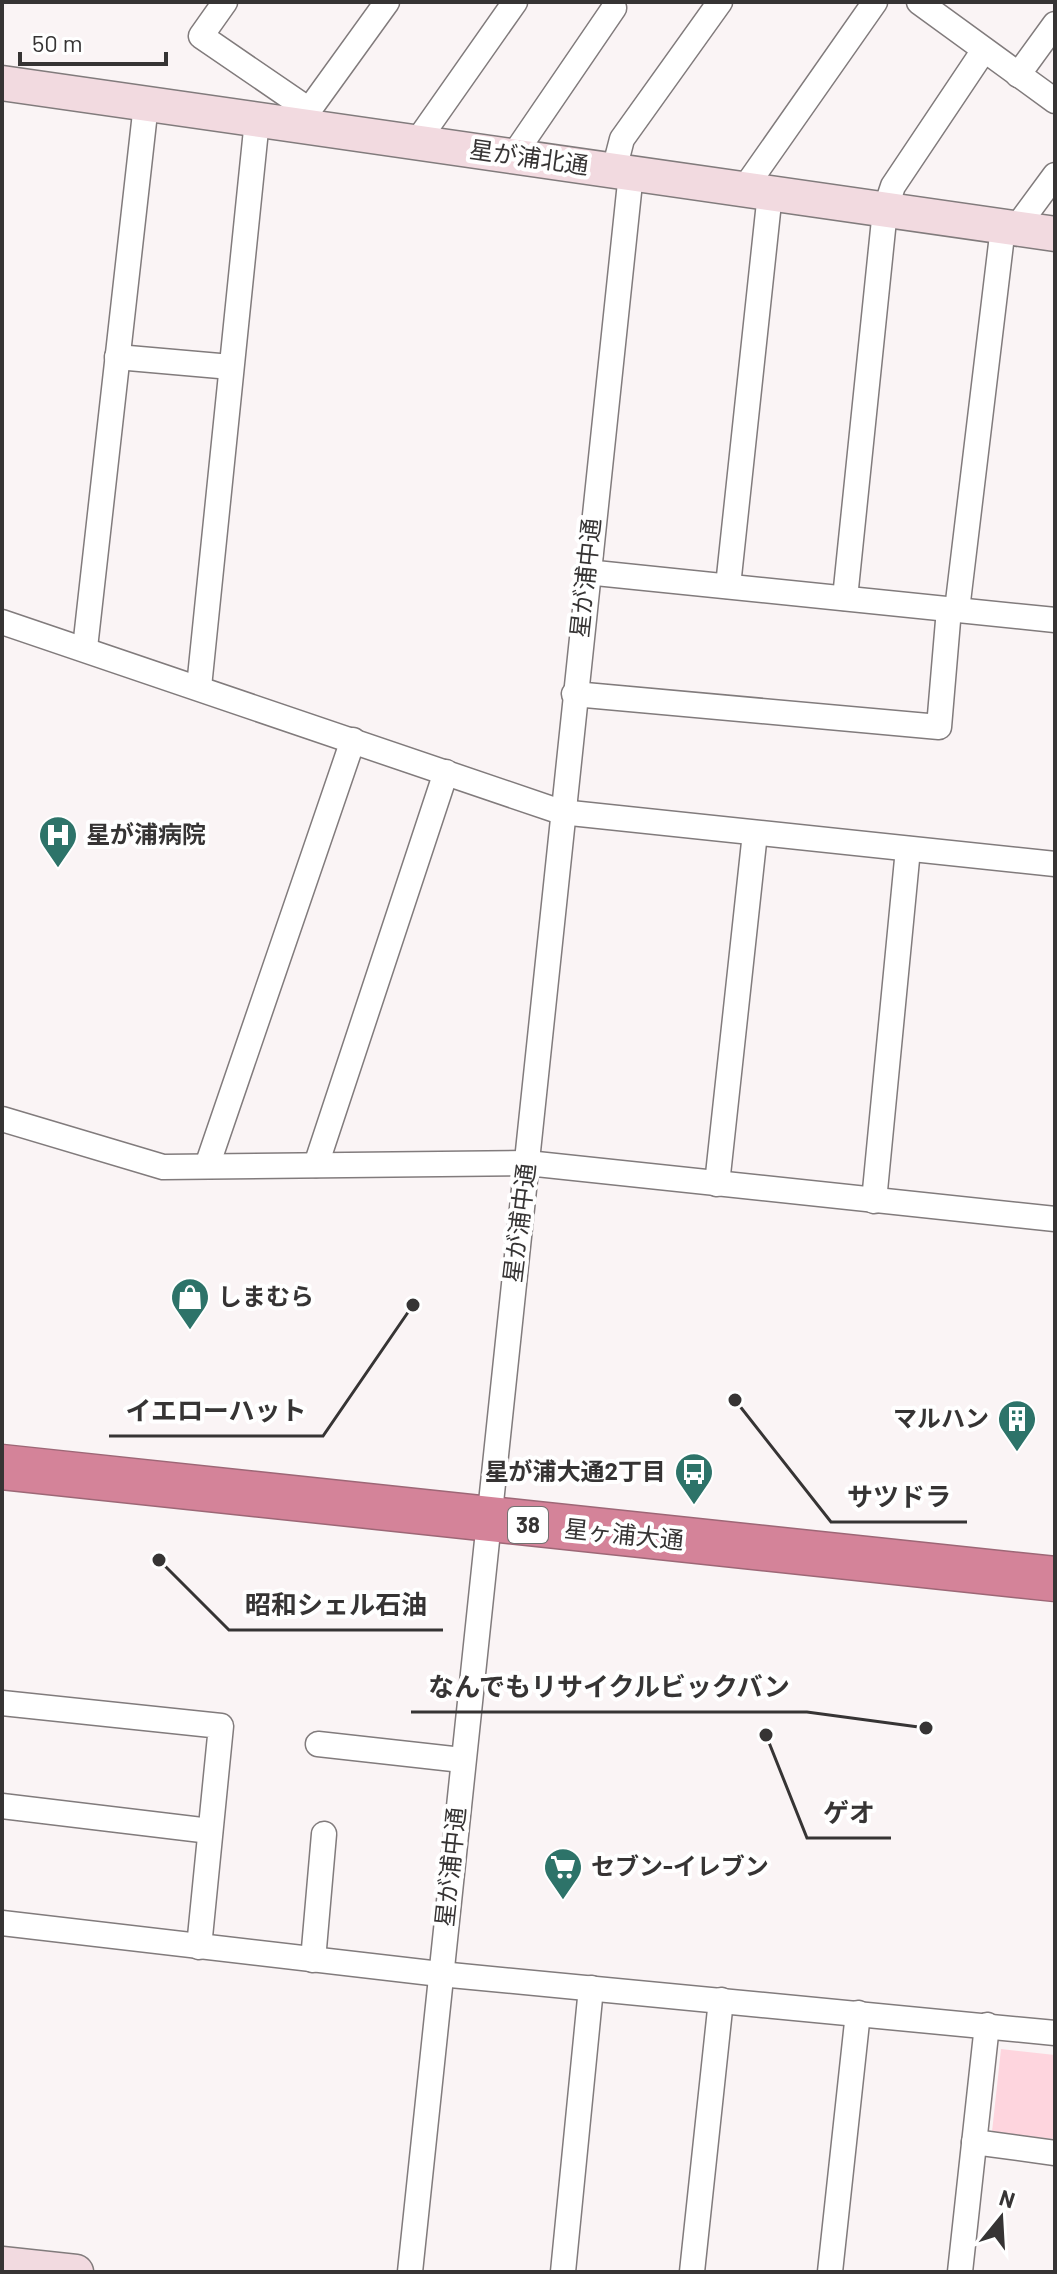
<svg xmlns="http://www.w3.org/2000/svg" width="1057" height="2274" viewBox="0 0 1057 2274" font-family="Barlow,'Noto Sans JP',sans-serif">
  <rect width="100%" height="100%" fill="#faf4f5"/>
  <!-- green -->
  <polygon fill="#fed5de" points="1001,2049 1055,2055 1055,2139 992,2132"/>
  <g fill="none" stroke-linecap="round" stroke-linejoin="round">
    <defs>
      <g id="street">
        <polyline points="225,2 201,36 309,110"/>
        <polyline points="919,2 1055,101"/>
        <polyline points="1018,75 1055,24"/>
        <polyline points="308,126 309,110 387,2"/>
        <polyline points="416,143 515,2"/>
        <polyline points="513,156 614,8"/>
        <polyline points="614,170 622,139 720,2"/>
        <polyline points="744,189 875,2"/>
        <polyline points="1016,228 1055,175"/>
        <polyline points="117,357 231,367"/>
        <polyline points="586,572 1055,620"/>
        <polyline points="728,586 770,193"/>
        <polyline points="845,598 885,210 893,186 984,50"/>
        <polyline points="957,610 1003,227"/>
        <polyline points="2,622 561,812 1055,864"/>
        <polyline points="85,648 146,104"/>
        <polyline points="199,687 257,120"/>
        <polyline points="574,694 939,727 949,609"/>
        <polyline points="2,1119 163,1167 527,1163 1055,1219"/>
        <polyline points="316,1165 446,772"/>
        <polyline points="207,1166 353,740"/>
        <polyline points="717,1184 755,833"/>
        <polyline points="874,1201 908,849"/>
        <polyline points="2,1703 221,1726 199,1947"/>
        <polyline points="318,1744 462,1760"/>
        <polyline points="2,1806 210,1831"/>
        <polyline points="2,1923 440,1974 1055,2033"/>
        <polyline points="313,1960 324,1834"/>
        <polyline points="974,2142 1055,2153"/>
        <polyline points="410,2272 631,173"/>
        <polyline points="563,2272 591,1988"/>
        <polyline points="692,2272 721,2000"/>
        <polyline points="830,2272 858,2013"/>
        <polyline points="960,2272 987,2025"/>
      </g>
      <g id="secondary">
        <polyline points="2,83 1055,234"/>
        <polyline points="2,2264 76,2272"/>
      </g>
      <polyline id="highway" points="2,1467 1055,1579"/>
    </defs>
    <!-- street casing -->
    <use href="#street" stroke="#817b7c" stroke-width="27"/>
    <!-- secondary casing -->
    <use href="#secondary" stroke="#817b7c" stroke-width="37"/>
    <!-- highway casing -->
    <use href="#highway" stroke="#9d6776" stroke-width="47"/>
    <!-- street -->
    <use href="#street" stroke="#fff" stroke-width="24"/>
    <!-- secondary -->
    <use href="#secondary" stroke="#f2dae0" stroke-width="34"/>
    <!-- highway -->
    <use href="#highway" stroke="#d48399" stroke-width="44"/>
  </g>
  <!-- icons -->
  <defs>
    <symbol id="hospital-pin" viewBox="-11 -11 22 30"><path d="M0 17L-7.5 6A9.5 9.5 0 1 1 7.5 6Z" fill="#2d7369" stroke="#fff"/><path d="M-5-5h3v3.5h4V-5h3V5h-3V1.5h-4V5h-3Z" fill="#fff"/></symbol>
    <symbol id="shop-pin" viewBox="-11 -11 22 30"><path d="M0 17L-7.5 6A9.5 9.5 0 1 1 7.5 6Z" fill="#2d7369" stroke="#fff"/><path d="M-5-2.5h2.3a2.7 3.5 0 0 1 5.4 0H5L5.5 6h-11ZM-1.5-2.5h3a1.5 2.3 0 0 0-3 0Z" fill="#fff"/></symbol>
    <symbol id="building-pin" viewBox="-11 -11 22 30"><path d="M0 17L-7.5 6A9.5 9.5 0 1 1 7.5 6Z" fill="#2d7369" stroke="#fff"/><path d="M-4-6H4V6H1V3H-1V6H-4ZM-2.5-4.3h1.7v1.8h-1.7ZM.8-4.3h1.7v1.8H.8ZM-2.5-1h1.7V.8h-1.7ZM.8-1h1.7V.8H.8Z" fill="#fff"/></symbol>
    <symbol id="bus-pin" viewBox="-11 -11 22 30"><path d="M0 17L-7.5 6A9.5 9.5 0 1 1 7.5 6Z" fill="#2d7369" stroke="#fff"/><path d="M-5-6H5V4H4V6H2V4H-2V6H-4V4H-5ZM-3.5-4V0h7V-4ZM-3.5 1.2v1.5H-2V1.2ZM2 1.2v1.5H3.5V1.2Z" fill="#fff"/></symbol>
    <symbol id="supermarket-pin" viewBox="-11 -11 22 30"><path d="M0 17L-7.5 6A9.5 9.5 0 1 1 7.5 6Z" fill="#2d7369" stroke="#fff"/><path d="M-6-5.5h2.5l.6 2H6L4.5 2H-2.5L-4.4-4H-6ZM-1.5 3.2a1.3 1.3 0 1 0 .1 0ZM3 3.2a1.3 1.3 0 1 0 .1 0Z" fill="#fff"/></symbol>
  </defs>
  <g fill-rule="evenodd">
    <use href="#hospital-pin" x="36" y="813" width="44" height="60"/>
    <use href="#shop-pin" x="168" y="1275" width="44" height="60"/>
    <use href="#building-pin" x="995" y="1397" width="44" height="60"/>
    <use href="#bus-pin" x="672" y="1450" width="44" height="60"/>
    <use href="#supermarket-pin" x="541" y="1845" width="44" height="60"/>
  </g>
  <g text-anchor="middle" stroke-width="8" stroke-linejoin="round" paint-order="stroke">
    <!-- shield labels -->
    <rect fill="#fff" stroke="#727171" stroke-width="2" x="508" y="1507" width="40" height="36" rx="6"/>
    <g font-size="22" font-weight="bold" fill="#363434">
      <text x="528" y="1533">38</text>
    </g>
    <!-- street labels -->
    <g font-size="24" fill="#363434" stroke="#fff">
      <text transform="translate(529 158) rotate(8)" y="8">星が浦北通</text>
      <text transform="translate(586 578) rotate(-84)" y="8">星が浦中通</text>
      <text transform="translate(520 1223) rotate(-83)" y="8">星が浦中通</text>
      <text transform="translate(624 1535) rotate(6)" y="8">星ヶ浦大通</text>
      <text transform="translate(451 1867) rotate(-84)" y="8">星が浦中通</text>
    </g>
    <!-- poi labels -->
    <g font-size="24" font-weight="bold" fill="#363434" stroke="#fff" text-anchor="start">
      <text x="86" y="843">星が浦病院</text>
      <text x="218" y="1305">しまむら</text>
      <text x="989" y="1427" text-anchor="end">マルハン</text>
      <text x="666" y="1480" text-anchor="end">星が浦大通2丁目</text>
      <text x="591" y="1875">セブン-イレブン</text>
    </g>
  </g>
  <!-- callouts -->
  <path fill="none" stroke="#363434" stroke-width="3" d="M413 1305L323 1436H109M735 1400L831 1522H967M159 1560L229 1630H443M926 1728L807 1712H411M766 1735L807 1838H891"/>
  <g fill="#363434" stroke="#fff" stroke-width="3">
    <circle cx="413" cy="1305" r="8"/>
    <circle cx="735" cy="1400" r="8"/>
    <circle cx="159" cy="1560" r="8"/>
    <circle cx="926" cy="1728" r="8"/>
    <circle cx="766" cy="1735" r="8"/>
  </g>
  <g font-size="26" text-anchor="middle" font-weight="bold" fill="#363434" stroke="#fff" stroke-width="8" stroke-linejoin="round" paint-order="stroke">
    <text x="216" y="1420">イエローハット</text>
    <text x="899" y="1506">サツドラ</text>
    <text x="336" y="1614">昭和シェル石油</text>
    <text x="609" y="1696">なんでもリサイクルビックバン</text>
    <text x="849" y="1822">ゲオ</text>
  </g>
  <!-- border -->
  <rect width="1057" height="2274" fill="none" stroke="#363434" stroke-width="8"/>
  <!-- north arrow -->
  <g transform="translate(1001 2218) rotate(18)" stroke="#ffffff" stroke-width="6" paint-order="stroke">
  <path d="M0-6L14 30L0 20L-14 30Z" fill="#363434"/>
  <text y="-12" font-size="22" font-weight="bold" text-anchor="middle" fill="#363434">N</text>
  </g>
  <!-- scale -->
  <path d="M20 52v12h146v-12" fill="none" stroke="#363434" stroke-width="4"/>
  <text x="32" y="52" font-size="24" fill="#363434" stroke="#ffffff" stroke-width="6" paint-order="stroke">50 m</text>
</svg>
